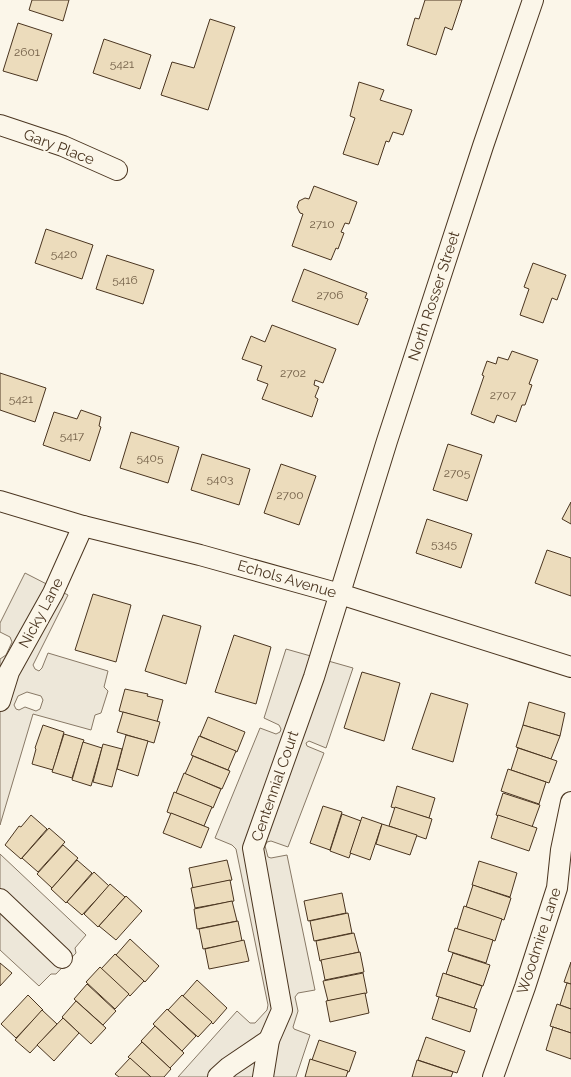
<svg xmlns="http://www.w3.org/2000/svg" width="571" height="1077" viewBox="0 0 571 1077" font-family="Raleway,sans-serif">
  <rect width="100%" height="100%" fill="#fbf6e9"/>
  <!-- parking -->
  <g fill="#ede7d9" stroke="#887966" fill-rule="evenodd">
    <path d="M25 573 68 595 33 665 35 669 39 671 42 668 48 653 108 671 104 687 108 691 101 713 95 715 91 730 33 714 0 825V659L6 655 12 642 10 637 0 632V623ZM27 692 41 696 43 700 40 709 36 711 25 707 19 710 16 709 14 705 18 696Z"/>
    <polygon points="286,649 353,668 326,748 309,741 306,743 307,746 324,753 288,847 271,841 267,842 265,846 268,857 271,858 287,855 315,990 298,993 295,997 298,1011 293,1027 294,1029 310,1035 296,1077 178,1077 237,1011 250,1023 255,1023 267,1010 268,1005 236,849 232,845 215,838 260,728 276,734 280,732 281,729 279,725 264,718"/>
    <polygon points="0,854 86,935 75,948 76,953 56,974 51,974 39,986 0,950"/>
  </g>
  <!-- building -->
  <g fill="#ecdcbc" stroke="#4a3520">
    <polygon points="32,0 69,0 63,21 29,10"/>
    <polygon points="425,0 462,0 452,30 445,27 436,55 407,45 415,18 419,19"/>
    <polygon points="210,19 235,27 208,110 161,95 172,62 194,68"/>
    <polygon points="18,23 52,34 37,81 3,71"/>
    <polygon points="104,39 151,55 140,89 93,73"/>
    <polygon points="359,82 384,90 380,100 412,110 403,135 393,132 389,142 386,141 378,165 343,154 355,118 350,116"/>
    <polygon points="314,186 357,202 349,224 345,223 341,232 344,233 338,249 336,248 331,260 292,246 303,214 300,213 297,207 299,201 305,198 309,199"/>
    <polygon points="46,229 93,245 82,279 35,263"/>
    <polygon points="107,255 154,270 143,304 96,289"/>
    <polygon points="533,263 566,275 557,300 552,298 543,323 520,315 529,289 524,287"/>
    <polygon points="304,269 367,293 365,298 368,299 358,325 292,301"/>
    <polygon points="272,325 336,349 323,383 315,380 314,385 319,387 315,397 318,399 312,417 262,399 268,384 257,380 262,366 242,359 251,336 265,342"/>
    <polygon points="512,351 538,360 529,384 532,385 525,405 522,405 516,422 497,415 494,423 471,414 484,376 482,375 487,361 496,364 498,357 508,360"/>
    <polygon points="0,373 46,388 35,422 0,410"/>
    <polygon points="81,410 101,417 99,426 101,427 90,461 43,445 54,412 77,419"/>
    <polygon points="131,432 179,447 168,483 120,468"/>
    <polygon points="448,444 482,455 467,501 433,490"/>
    <polygon points="202,454 250,469 239,505 191,490"/>
    <polygon points="281,464 316,476 299,525 264,513"/>
    <polygon points="571,502 571,524 562,519"/>
    <polygon points="427,519 472,534 461,568 416,553"/>
    <polygon points="547,550 571,558 571,596 535,583"/>
    <polygon points="93,594 131,605 116,662 75,650"/>
    <polygon points="163,615 201,626 186,684 145,671"/>
    <polygon points="234,635 271,647 256,704 215,692"/>
    <polygon points="362,672 400,683 384,741 344,728"/>
    <polygon points="125,689 148,694 147,696 163,700 157,722 119,711"/>
    <polygon points="431,693 468,704 453,762 412,749"/>
    <polygon points="529,702 565,713 560,736 523,725"/>
    <polygon points="123,712 160,722 154,743 117,732"/>
    <polygon points="208,717 245,732 237,752 200,736"/>
    <polygon points="43,725 64,732 53,770 32,764 36,749 35,748"/>
    <polygon points="523,725 560,736 551,759 516,747"/>
    <polygon points="64,734 84,740 72,778 52,772"/>
    <polygon points="126,735 148,741 138,776 117,769"/>
    <polygon points="199,736 236,751 228,770 191,755"/>
    <polygon points="83,742 102,748 91,786 72,780"/>
    <polygon points="103,744 122,749 112,787 93,782"/>
    <polygon points="518,748 557,761 549,783 511,770"/>
    <polygon points="193,756 230,771 222,789 185,774"/>
    <polygon points="508,769 546,782 539,804 501,791"/>
    <polygon points="184,773 221,789 213,808 176,793"/>
    <polygon points="397,786 435,798 429,818 391,807"/>
    <polygon points="174,792 212,807 204,826 167,812"/>
    <polygon points="503,793 540,805 532,827 496,815"/>
    <polygon points="323,806 342,812 330,850 310,843"/>
    <polygon points="395,807 432,819 426,839 389,826"/>
    <polygon points="171,813 209,828 201,848 163,833"/>
    <polygon points="342,814 361,821 349,858 330,851"/>
    <polygon points="31,815 47,829 21,859 5,845 19,826 21,827"/>
    <polygon points="498,815 537,828 529,851 491,838"/>
    <polygon points="362,817 382,824 370,860 350,853"/>
    <polygon points="382,824 417,835 410,855 376,844"/>
    <polygon points="49,828 65,842 38,872 22,858"/>
    <polygon points="63,845 78,858 52,888 37,874"/>
    <polygon points="77,860 92,873 66,903 51,889"/>
    <polygon points="227,860 232,880 193,888 189,868"/>
    <polygon points="479,861 517,873 510,897 472,885"/>
    <polygon points="94,872 109,886 82,915 67,902"/>
    <polygon points="230,880 234,901 195,908 191,888"/>
    <polygon points="110,884 125,897 98,927 84,914"/>
    <polygon points="473,885 511,898 504,920 466,907"/>
    <polygon points="342,893 346,913 308,921 304,901"/>
    <polygon points="126,896 142,911 116,940 99,926"/>
    <polygon points="232,901 237,921 197,929 194,909"/>
    <polygon points="464,906 502,919 495,941 457,929"/>
    <polygon points="348,913 352,933 314,941 310,921"/>
    <polygon points="238,921 242,941 203,949 199,929"/>
    <polygon points="455,928 493,940 486,963 448,951"/>
    <polygon points="354,933 359,952 320,961 316,941"/>
    <polygon points="130,939 159,966 145,982 116,955"/>
    <polygon points="244,940 249,961 209,969 205,949"/>
    <polygon points="360,952 364,972 325,980 321,960"/>
    <polygon points="453,953 490,965 483,986 446,974"/>
    <polygon points="115,954 144,981 130,996 101,969"/>
    <polygon points="571,962 571,984 564,982"/>
    <polygon points="0,963 12,973 0,986"/>
    <polygon points="100,967 129,994 115,1009 86,982"/>
    <polygon points="363,973 367,993 328,1001 323,981"/>
    <polygon points="443,973 482,986 474,1008 436,996"/>
    <polygon points="197,980 227,1008 213,1024 183,996"/>
    <polygon points="567,983 571,984 571,1009 560,1005"/>
    <polygon points="87,984 116,1011 103,1025 74,999"/>
    <polygon points="365,993 369,1013 330,1022 326,1001"/>
    <polygon points="28,995 43,1010 16,1038 1,1024"/>
    <polygon points="182,995 212,1022 198,1037 168,1010"/>
    <polygon points="439,997 477,1009 470,1032 432,1019"/>
    <polygon points="76,1001 106,1028 91,1044 62,1017"/>
    <polygon points="557,1004 571,1009 571,1033 550,1026"/>
    <polygon points="167,1009 196,1036 182,1051 153,1024"/>
    <polygon points="42,1010 57,1024 30,1053 15,1040"/>
    <polygon points="63,1018 79,1033 54,1061 37,1045"/>
    <polygon points="155,1026 184,1053 170,1068 141,1041"/>
    <polygon points="553,1027 571,1033 571,1059 546,1050"/>
    <polygon points="426,1037 465,1051 457,1073 418,1060"/>
    <polygon points="319,1040 356,1052 349,1072 312,1060"/>
    <polygon points="142,1042 171,1069 164,1077 151,1077 128,1057"/>
    <polygon points="130,1058 151,1077 119,1077 115,1074"/>
    <polygon points="310,1059 348,1071 346,1077 305,1077"/>
    <polygon points="417,1060 453,1072 451,1077 412,1077"/>
  </g>
  <g fill="none" stroke-linecap="round" stroke-linejoin="round">
    <defs>
      <g id="street">
        <polyline points="0,125 63,146 117,170"/>
        <polyline points="0,501 83,526 200,555 340,594 571,667"/>
        <polyline points="0,701 9,672 53,593 83,526"/>
        <polyline points="0,899 62,958"/>
        <polyline points="218,1077 229,1067 269,1040"/>
        <polyline points="263,1077 269,1040 282,1010 253,848 314,677 387,441 483,146 533,0"/>
        <polyline points="493,1077 525,987 557,888 561,850 571,802"/>
      </g>
    </defs>
    <!-- street casing -->
    <use href="#street" stroke="#4a3520" stroke-width="22"/>
    <!-- street -->
    <use href="#street" stroke="#fbf6e9" stroke-width="20"/>
  </g>
  <g text-anchor="middle" stroke-width="4" stroke-linejoin="round" paint-order="stroke">
    <!-- number labels -->
    <g font-size="12" fill="#725f47">
      <text x="27" y="56">2601</text>
      <text x="122" y="68">5421</text>
      <text x="322" y="228">2710</text>
      <text x="64" y="258">5420</text>
      <text x="125" y="284">5416</text>
      <text x="330" y="299">2706</text>
      <text x="293" y="377">2702</text>
      <text x="503" y="399">2707</text>
      <text x="21" y="403">5421</text>
      <text x="72" y="440">5417</text>
      <text x="150" y="462">5405</text>
      <text x="457" y="477">2705</text>
      <text x="220" y="483">5403</text>
      <text x="290" y="499">2700</text>
      <text x="444" y="548">5345</text>
    </g>
    <!-- street labels -->
    <g font-size="15" fill="#4a3520" stroke="#fbf6e9">
      <text transform="translate(59 147) rotate(21)" y="5">Gary Place</text>
      <text transform="translate(434 296) rotate(-72)" y="5">North Rosser Street</text>
      <text transform="translate(287 579) rotate(16)" y="5">Echols Avenue</text>
      <text transform="translate(41 613) rotate(-62)" y="5">Nicky Lane</text>
      <text transform="translate(275 786) rotate(-71)" y="5">Centennial Court</text>
      <text transform="translate(539 941) rotate(-72)" y="5">Woodmire Lane</text>
    </g>
  </g>
</svg>
